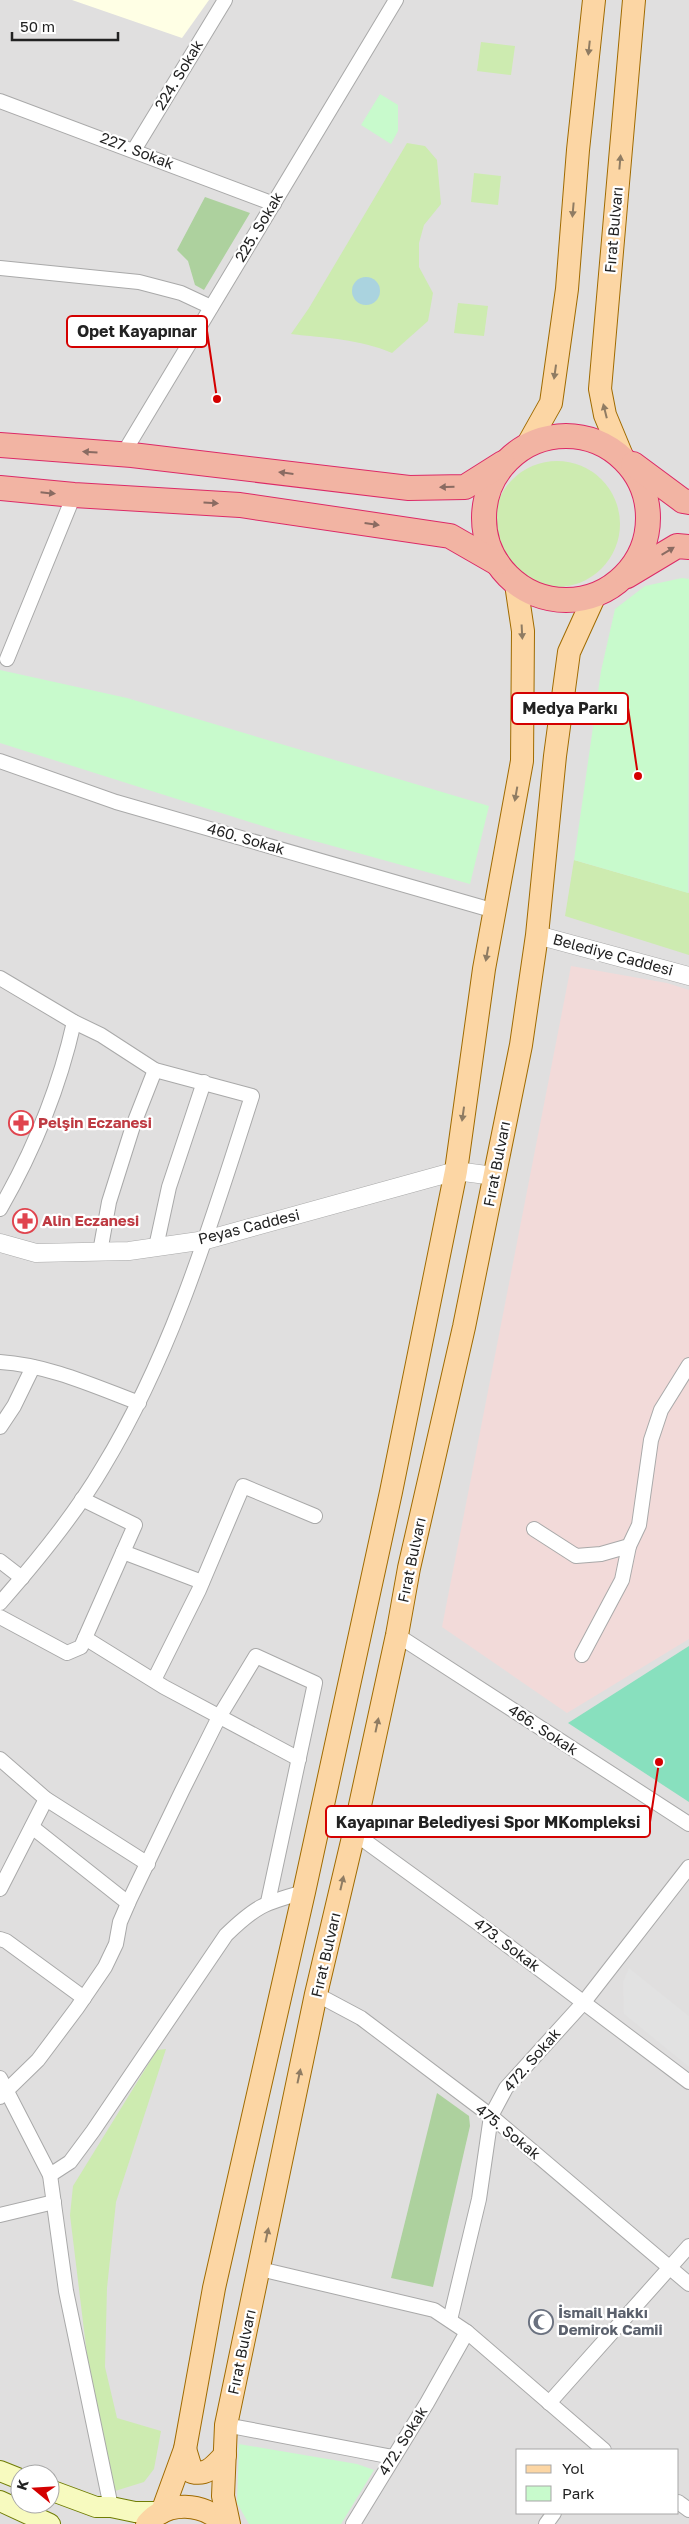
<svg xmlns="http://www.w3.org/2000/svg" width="689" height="2524" viewBox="0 0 689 2524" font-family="'Golos Text',sans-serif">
  <rect width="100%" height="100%" fill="#f2efe9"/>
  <!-- residential -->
  <path fill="#e0dfdf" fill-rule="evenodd" d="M0 0H689V2524H0ZM518 2450H678V2513H518ZM20 2474H50V2504H20Z"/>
  <!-- commercial -->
  <polygon fill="#f2dad9" points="571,966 667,983 689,990 689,1639 567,1713 442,1627"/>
  <!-- education -->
  <polygon fill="#ffffe5" points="72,0 209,0 182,38"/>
  <!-- grass -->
  <g fill="#cdebb0">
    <polygon points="481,42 515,46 511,75 477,71"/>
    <path d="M407 143 425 146 437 160 441 204 424 225 419 243V267L433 293 428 321 392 353C360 339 325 338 291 334L309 308Z"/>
    <polygon points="474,173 501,176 498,205 471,202"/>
    <polygon points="458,303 488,306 484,336 454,333"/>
    <circle cx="557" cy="524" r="63"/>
    <polygon points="574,860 689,893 689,955 565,916"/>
    <polygon points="166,2049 116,2202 107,2288 105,2367 117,2418 161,2431 154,2469 144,2482 115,2491 88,2363 70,2215 73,2186 157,2050"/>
  </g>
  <!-- forest -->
  <g fill="#add19e">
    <polygon points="205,197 250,213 204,290 195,285 188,261 177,250"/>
    <polygon points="437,2093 469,2116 470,2126 433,2287 391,2278"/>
  </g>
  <!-- park -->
  <g fill="#c8facc">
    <polygon points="380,94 398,105 398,131 391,144 361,125"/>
    <polygon points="682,578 689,579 688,893 574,860 601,671 615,609 645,586"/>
    <polygon points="0,670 127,698 489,806 470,884 275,830 0,743"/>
    <polygon points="239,2444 357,2464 374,2470 341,2524 249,2524 237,2503"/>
  </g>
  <!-- pitch -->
  <polygon fill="#88e0be" points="689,1646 689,1802 568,1723"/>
  <!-- parking -->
  <polygon fill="#e2e2e2" points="629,1968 689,2016 689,2067 624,2014 623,1982"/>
  <!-- water -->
  <circle fill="#aad3df" cx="366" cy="291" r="14"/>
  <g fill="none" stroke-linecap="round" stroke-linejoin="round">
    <defs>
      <g id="minor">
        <polyline points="0,101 274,204"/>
        <polyline points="134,150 225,0"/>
        <polyline points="0,268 139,282 181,293 211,307"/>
        <polyline points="123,454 396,0"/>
        <polyline points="7,659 74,495"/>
        <polyline points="0,761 116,802 495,911"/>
        <path d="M0 978 74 1022 101 1035 155 1070 252 1096C211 1223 173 1352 103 1467 75 1515 37 1561 0 1603"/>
        <path d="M0 1209C34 1150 59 1089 74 1022"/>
        <polyline points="156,1247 169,1187 204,1082"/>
        <polyline points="100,1252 109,1202 133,1126 155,1070"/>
        <path d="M0 1362C48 1365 94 1386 139 1403"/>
        <polyline points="0,1427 14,1406 33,1367"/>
        <polyline points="82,1499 135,1525 85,1638"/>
        <polyline points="534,1529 576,1556 601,1554 629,1546 639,1525 651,1440 661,1410 689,1365"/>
        <polyline points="123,1552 202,1582"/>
        <polyline points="0,1561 22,1578"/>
        <polyline points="0,1617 67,1653 81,1647 85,1638 164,1687 299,1759"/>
        <polyline points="397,1635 689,1824"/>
        <polyline points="582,1655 622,1580 629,1546"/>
        <polyline points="154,1680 199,1590 243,1486 315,1516"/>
        <polyline points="0,1759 46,1799 148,1864"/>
        <polyline points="320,1815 354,1833 478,1923 689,2082"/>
        <polyline points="32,1827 128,1903"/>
        <polyline points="0,1889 46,1799"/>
        <polyline points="0,1939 6,1941 84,1998"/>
        <polyline points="316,1994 361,2018 491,2116 689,2284"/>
        <polyline points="0,2078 50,2175 66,2291 111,2507"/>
        <polyline points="0,2097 38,2060 77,2008 105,1967 116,1944 120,1922 130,1899 182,1791 219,1717 256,1656 315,1683 268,1902"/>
        <path d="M50 2175 70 2162 93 2131 226 1935C256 1906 264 1903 304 1892"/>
        <polyline points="0,2215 54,2202"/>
        <polyline points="260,2269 434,2310 467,2332 604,2450"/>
        <polyline points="450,2320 479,2199 491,2116 506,2088 584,2002 689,1867"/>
        <polyline points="549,2403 689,2246"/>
        <polyline points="226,2425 393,2457"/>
        <polyline points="678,2502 689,2510"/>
        <polyline points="353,2524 427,2403 467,2332"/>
        <polyline points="546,2524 554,2513"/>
      </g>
      <g id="tertiary">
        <polyline points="537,935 689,976"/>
        <polyline points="0,1243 36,1253 129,1251 206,1240 456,1171 494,1176"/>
      </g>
      <g id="secondary">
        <polyline points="0,2471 20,2479"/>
        <polyline points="50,2490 96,2507 111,2507 135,2512 162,2512"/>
        <polyline points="0,2501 50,2524"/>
      </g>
      <g id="primary">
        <polyline points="528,444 551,403 567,289 578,150 594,0"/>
        <polyline points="622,456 605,415 600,389 634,0"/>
        <path d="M185 2449 192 2472C208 2476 215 2465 225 2455"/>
        <polyline points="162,2512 185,2449 214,2288 304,1892 391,1492 456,1171 484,969 522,761 523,631 516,584"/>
        <path d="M147 2524C167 2500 203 2502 224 2524"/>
        <polyline points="229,2524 223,2496 226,2425 316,1994 354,1833 397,1635 409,1568 464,1327 521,1045 537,935 555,756 569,652 595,595"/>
      </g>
      <g id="trunk">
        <circle cx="566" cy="518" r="82"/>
        <polyline points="0,445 132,455 409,488 465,487 503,463"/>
        <polyline points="633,464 683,501 689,502"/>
        <polyline points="0,488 74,495 240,505 450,536 497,563"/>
        <polyline points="627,576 677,546 689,547"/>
      </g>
    </defs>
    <!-- minor casing -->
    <use href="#minor" stroke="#a9a9a9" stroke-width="16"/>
    <!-- tertiary casing -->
    <use href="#tertiary" stroke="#a9a9a9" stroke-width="19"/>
    <!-- secondary casing -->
    <use href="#secondary" stroke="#707d05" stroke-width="22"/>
    <!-- primary casing -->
    <use href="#primary" stroke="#a06b00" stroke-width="24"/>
    <!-- trunk casing -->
    <use href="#trunk" stroke="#dc2a67" stroke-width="26"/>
    <!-- minor -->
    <use href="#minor" stroke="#fff" stroke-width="14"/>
    <!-- tertiary -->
    <use href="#tertiary" stroke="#fff" stroke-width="18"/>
    <!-- secondary -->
    <use href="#secondary" stroke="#f7fabf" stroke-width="20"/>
    <!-- primary -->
    <use href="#primary" stroke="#fcd6a4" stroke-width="22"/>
    <!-- trunk -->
    <use href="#trunk" stroke="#f2b4a3" stroke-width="24"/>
  </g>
  <!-- one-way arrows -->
  <defs><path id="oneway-solid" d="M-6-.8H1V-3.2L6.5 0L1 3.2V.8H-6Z" transform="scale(1.25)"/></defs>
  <g fill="#8f7c63">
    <use href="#oneway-solid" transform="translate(589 48) rotate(96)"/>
    <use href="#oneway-solid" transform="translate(620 162) rotate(-85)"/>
    <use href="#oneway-solid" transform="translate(573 210) rotate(95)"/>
    <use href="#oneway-solid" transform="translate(555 372) rotate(98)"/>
    <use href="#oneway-solid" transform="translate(605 411) rotate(-104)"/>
    <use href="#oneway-solid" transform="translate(522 632) rotate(87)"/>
    <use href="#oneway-solid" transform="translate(516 794) rotate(100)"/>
    <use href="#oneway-solid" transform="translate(487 954) rotate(100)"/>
    <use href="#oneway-solid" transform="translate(463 1114) rotate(98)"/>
    <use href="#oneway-solid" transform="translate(377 1725) rotate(-78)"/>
    <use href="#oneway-solid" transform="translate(342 1883) rotate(-77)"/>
    <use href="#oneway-solid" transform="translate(299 2076) rotate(-78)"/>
    <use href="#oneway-solid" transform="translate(267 2235) rotate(-78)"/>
  </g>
  <g fill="#8a6b62">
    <use href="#oneway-solid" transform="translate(90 452) rotate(-176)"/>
    <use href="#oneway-solid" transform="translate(286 473) rotate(-173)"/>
    <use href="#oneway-solid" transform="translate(447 487) rotate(178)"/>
    <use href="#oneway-solid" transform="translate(48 493) rotate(6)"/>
    <use href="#oneway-solid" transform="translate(211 503) rotate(3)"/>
    <use href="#oneway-solid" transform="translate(372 524) rotate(8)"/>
    <use href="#oneway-solid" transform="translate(668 551) rotate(-31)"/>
  </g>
  <!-- icons -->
  <defs>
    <symbol id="pharmacy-ring" viewBox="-11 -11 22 22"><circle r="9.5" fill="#fff" stroke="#e0444e" stroke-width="1.5"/><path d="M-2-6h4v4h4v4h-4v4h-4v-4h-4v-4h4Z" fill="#e0444e"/></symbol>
    <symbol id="mosque-ring" viewBox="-11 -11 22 22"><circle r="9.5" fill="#fff" stroke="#6b7280" stroke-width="1.5"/><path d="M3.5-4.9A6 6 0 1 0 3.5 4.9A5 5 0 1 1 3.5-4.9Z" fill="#6b7280"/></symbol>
  </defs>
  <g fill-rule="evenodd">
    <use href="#pharmacy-ring" x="7" y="1109" width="28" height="28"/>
    <use href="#pharmacy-ring" x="11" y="1207" width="28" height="28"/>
    <use href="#mosque-ring" x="527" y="2308" width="28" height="28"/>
  </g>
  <g text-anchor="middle" stroke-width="4.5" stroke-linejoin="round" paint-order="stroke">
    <!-- street labels -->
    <g font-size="15" fill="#222" stroke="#fff">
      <text transform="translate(179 75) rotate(-59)" y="5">224. Sokak</text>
      <text transform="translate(137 151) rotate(21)" y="5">227. Sokak</text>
      <text transform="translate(259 227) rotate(-59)" y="5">225. Sokak</text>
      <text transform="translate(614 230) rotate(-85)" y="5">Fırat Bulvarı</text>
      <text transform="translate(246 839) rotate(16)" y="5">460. Sokak</text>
      <text transform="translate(613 955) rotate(15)" y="5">Belediye Caddesi</text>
      <text transform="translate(497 1164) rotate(-79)" y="5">Fırat Bulvarı</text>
      <text transform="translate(249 1227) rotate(-14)" y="5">Peyas Caddesi</text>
      <text transform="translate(412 1560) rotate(-78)" y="5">Fırat Bulvarı</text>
      <text transform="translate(543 1730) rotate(33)" y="5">466. Sokak</text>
      <text transform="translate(507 1945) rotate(37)" y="5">473. Sokak</text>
      <text transform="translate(326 1955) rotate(-77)" y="5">Fırat Bulvarı</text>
      <text transform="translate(532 2060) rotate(-49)" y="5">472. Sokak</text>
      <text transform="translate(508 2132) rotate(39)" y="5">475. Sokak</text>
      <text transform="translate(242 2352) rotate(-78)" y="5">Fırat Bulvarı</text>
      <text transform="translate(403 2441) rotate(-58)" y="5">472. Sokak</text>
    </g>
    <!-- health labels -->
    <g font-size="15" font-weight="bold" fill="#be3a42" stroke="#fff" text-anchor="start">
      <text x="38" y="1128">Pelşin Eczanesi</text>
      <text x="42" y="1226">Alin Eczanesi</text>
    </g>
    <!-- worship labels -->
    <g font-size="15" font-weight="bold" fill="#5b616d" stroke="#fff" text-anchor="start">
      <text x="558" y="2318">İsmail Hakkı<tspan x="558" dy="17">Demirok Camii</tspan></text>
    </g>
  </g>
  <!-- callouts -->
  <path fill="none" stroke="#d40000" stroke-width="2" d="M217 399L207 331M638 776L628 708M659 1762L650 1822"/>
  <g fill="#d40000" stroke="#fff" stroke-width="2">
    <circle cx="217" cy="399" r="5"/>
    <circle cx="638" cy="776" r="5"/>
    <circle cx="659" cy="1762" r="5"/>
  </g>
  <g fill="#fff" stroke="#d40000" stroke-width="2">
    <rect x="67" y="316" width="140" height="31" rx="5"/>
    <rect x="512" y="693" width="116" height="31" rx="5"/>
    <rect x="326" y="1806" width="324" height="31" rx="5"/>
  </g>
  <g font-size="16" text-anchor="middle" font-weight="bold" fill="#222">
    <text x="137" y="337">Opet Kayapınar</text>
    <text x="570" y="714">Medya Parkı</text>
    <text x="488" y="1828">Kayapınar Belediyesi Spor MKompleksi</text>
  </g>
  <!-- legend -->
  <rect x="516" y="2449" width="162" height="65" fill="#ffffff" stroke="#a7a7a7"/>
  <rect x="526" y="2465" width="25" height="8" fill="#fcd6a4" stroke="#a7a7a7"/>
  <text x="562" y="2474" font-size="15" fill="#222222">Yol</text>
  <rect x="526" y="2486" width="25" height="15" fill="#c8facc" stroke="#a7a7a7"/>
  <text x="562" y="2499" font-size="15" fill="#222222">Park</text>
  <!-- north arrow -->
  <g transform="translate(35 2489) rotate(288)"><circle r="24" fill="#ffffff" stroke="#a7a7a7"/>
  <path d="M0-4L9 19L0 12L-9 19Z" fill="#d40000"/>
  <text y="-8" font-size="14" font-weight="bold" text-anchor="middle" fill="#222222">K</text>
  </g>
  <!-- scale -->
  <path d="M12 32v8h106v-8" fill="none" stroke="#222222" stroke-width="2.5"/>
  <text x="20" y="32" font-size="15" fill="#222222" stroke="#ffffff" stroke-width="4" paint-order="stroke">50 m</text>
</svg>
